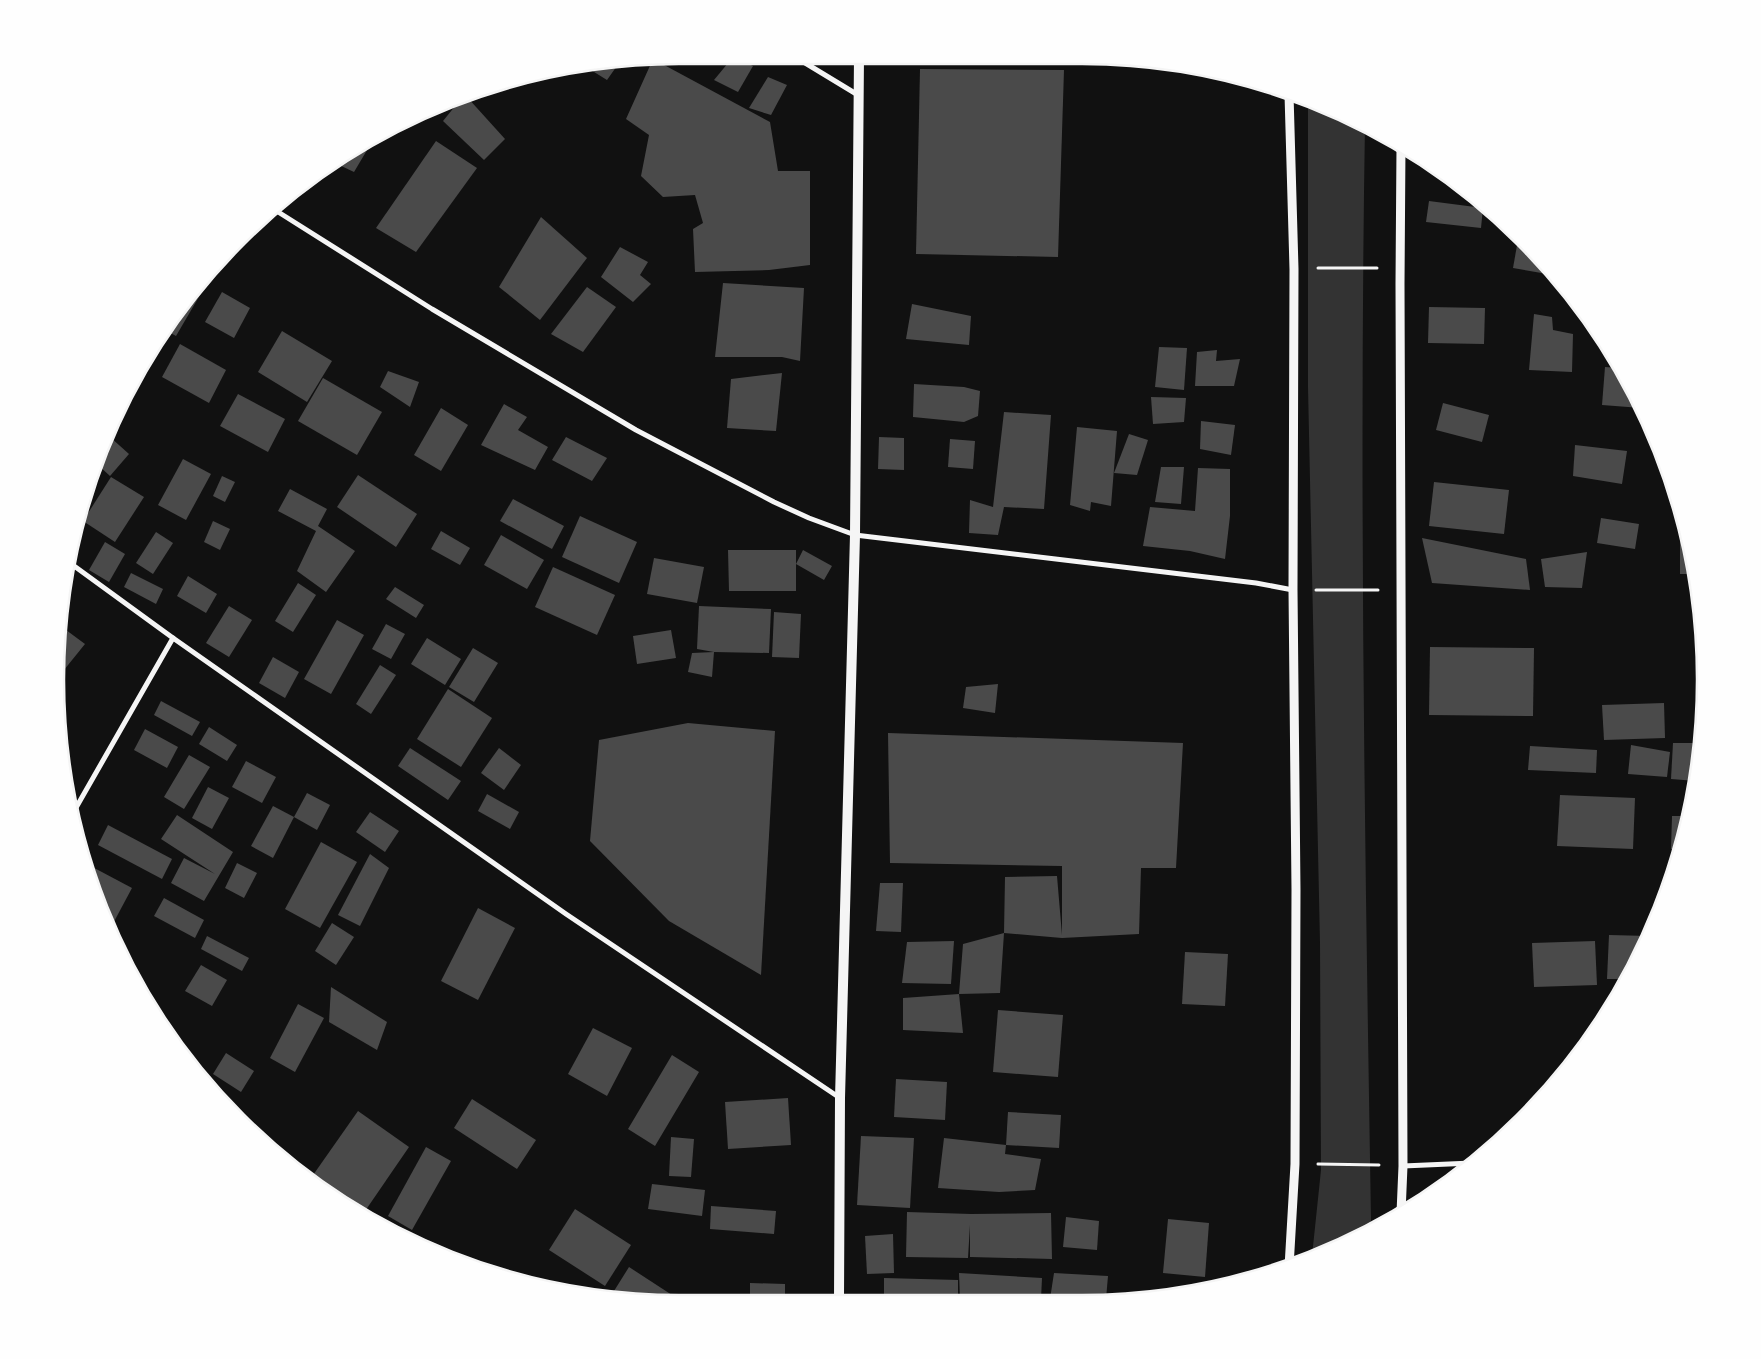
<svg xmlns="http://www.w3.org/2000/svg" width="1761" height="1359" viewBox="0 0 1761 1359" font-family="'Public Sans',sans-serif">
  <rect width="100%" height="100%" fill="#111"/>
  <!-- water -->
  <path fill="#333" d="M1308 101 1358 120 1365 124C1359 489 1365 854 1371 1220L1369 1228 1312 1256 1321 1170 1320 943 1308 387Z"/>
  <!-- building -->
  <g fill="#4a4a4a">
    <polygon points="733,57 753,66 738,92 714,80"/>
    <polygon points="653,59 770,122 778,171 810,171 810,265 769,270 695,272 693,229 703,223 695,195 663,197 641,176 649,135 626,119"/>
    <polygon points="619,63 607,80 586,67 599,66"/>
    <polygon points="920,69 1064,70 1058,257 916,254"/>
    <polygon points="768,77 787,85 771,115 749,108"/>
    <polygon points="467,97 505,139 484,160 443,121 460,100"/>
    <polygon points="376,135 354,172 335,163 367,139"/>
    <polygon points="436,141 477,168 416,252 376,228"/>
    <polygon points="1429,201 1483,208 1481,228 1426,222"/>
    <polygon points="541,217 587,258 540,320 499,287"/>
    <polygon points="1519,234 1523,238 1553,275 1513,268"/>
    <polygon points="620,247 648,262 640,275 651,284 633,302 601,277"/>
    <polygon points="204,282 207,283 176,336 167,331"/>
    <polygon points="723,283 804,288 800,361 782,357 715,357"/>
    <polygon points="587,287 616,307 583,352 551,334"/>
    <polygon points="222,292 250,308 234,338 205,322"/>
    <polygon points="912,304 971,316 969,345 906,339"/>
    <polygon points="1429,307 1485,308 1484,344 1428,343"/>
    <polygon points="1534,314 1552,317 1553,330 1573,334 1572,372 1529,370"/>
    <polygon points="282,331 332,361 307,402 258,372"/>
    <polygon points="180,344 226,370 209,403 162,377"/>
    <polygon points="1159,347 1187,348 1184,390 1155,387"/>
    <polygon points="1217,350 1216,361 1240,359 1234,386 1195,386 1197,352"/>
    <polygon points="1605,367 1620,368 1641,408 1602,405"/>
    <polygon points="388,371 419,382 410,407 380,387"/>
    <polygon points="782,373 776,431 727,428 731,379"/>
    <polygon points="323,378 382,412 357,455 298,421"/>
    <polygon points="914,384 964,387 980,391 978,416 964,422 913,417"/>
    <polygon points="238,394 285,419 268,452 220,426"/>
    <polygon points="1151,397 1186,398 1184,422 1153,424"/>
    <polygon points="1443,403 1489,415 1482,442 1436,430"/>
    <polygon points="504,404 527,417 518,430 548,447 535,470 481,445"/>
    <polygon points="441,408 468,425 441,471 414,455"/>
    <polygon points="1004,412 1051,415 1044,509 1004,507 998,535 969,533 970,500 993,507"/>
    <polygon points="1201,421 1235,425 1231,455 1200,449"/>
    <polygon points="1077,427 1117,431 1111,506 1091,502 1090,511 1070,505"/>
    <polygon points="1129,434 1148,440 1137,475 1114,473"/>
    <polygon points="110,437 129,454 110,476 98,465"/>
    <polygon points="566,437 607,458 592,481 552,460"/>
    <polygon points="879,437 904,438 904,470 878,469"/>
    <polygon points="950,439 975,441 973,469 948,467"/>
    <polygon points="1575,445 1627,451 1622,484 1573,476"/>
    <polygon points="183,459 211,474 186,520 158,505"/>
    <polygon points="1161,467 1184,467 1181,504 1155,502"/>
    <polygon points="1198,468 1230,469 1230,516 1225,559 1190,551 1143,546 1150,507 1195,511"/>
    <polygon points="358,475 417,514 396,547 337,507"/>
    <polygon points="222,476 235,482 225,502 213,496"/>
    <polygon points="111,477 144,497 115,542 83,521"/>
    <polygon points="1434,482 1509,490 1504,534 1429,526"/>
    <polygon points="290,489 327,509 318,526 355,551 326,592 297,571 316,531 278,511"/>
    <polygon points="513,499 564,526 552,549 500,521"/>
    <polygon points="1680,512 1694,558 1696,574 1680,574"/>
    <polygon points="580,516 637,542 619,583 562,557"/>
    <polygon points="1601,518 1639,524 1635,549 1597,543"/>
    <polygon points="213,521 230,529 220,550 204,542"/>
    <polygon points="441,531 470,548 460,565 431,549"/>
    <polygon points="156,532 173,543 153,574 136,563"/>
    <polygon points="501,535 544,560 527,589 484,565"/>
    <polygon points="1422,538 1526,559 1530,590 1432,583"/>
    <polygon points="105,542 125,554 109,582 89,570"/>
    <polygon points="728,550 796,550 796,564 803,550 832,566 824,580 796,564 796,591 729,591"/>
    <polygon points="1587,552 1582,588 1545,587 1541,559"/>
    <polygon points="654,558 704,567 697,603 647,594"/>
    <polygon points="553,567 615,595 597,635 535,607"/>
    <polygon points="131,573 163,589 156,604 124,587"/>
    <polygon points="188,576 217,594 206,613 177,596"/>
    <polygon points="298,583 316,595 293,632 275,621"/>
    <polygon points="395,587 424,605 416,618 386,599"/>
    <polygon points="229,606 252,620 229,657 206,643"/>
    <polygon points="699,606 771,609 769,653 714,652 697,649"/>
    <polygon points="774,612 801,614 799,658 772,657"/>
    <polygon points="337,620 364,635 331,694 304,679"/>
    <polygon points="386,624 405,634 391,659 372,649"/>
    <polygon points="62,627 85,644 64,670 57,665"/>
    <polygon points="671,630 676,658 637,664 633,636"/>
    <polygon points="427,638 461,659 445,685 411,664"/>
    <polygon points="1430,647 1534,648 1533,716 1429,715"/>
    <polygon points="473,648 498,663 474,702 449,687"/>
    <polygon points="714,652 712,677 688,672 692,653"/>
    <polygon points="273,657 299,672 285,698 259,683"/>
    <polygon points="380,665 396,675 371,714 356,704"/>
    <polygon points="998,684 995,713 963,708 966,687"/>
    <polygon points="448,689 492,718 461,767 417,739"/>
    <polygon points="161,701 200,722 192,736 154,715"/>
    <polygon points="1664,703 1665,738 1604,740 1602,705"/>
    <polygon points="688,723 775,731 761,975 669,921 590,841 599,740"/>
    <polygon points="209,727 237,745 227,761 199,744"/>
    <polygon points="145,729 178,747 167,768 134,750"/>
    <polygon points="888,733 1183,743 1176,868 1141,868 1139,934 1062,938 1004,933 1000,993 959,994 963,944 1004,933 1005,877 1057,876 1062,935 1062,866 890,863"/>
    <polygon points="1673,743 1700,743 1696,781 1671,779"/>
    <polygon points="1631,745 1670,752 1667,777 1628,774"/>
    <polygon points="1530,746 1597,750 1596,773 1528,770"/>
    <polygon points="410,748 461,781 448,800 398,766"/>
    <polygon points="499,748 521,765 504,790 481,773"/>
    <polygon points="189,755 210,767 184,809 164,797"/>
    <polygon points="246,761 276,777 262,803 232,787"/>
    <polygon points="208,787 229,798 212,829 192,818"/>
    <polygon points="307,793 330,805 317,830 294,817"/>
    <polygon points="487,794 519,812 510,829 478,811"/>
    <polygon points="1560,795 1635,798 1633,849 1557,846"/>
    <polygon points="273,806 294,817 273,858 251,846"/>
    <polygon points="370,812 399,831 385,852 356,832"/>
    <polygon points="177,815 233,852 204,901 171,883 184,858 215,874 161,839"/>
    <polygon points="1672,816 1689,816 1679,850 1671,849"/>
    <polygon points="108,825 172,859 162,879 98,845"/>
    <polygon points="321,842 357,862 320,928 285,909"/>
    <polygon points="370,854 389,868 360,926 338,915"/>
    <polygon points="83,862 132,888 109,931 103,919"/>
    <polygon points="237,863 257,873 244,898 225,888"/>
    <polygon points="880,883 903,883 901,932 876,931"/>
    <polygon points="164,898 204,920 195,938 154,916"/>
    <polygon points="478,908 515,928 478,1000 441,981"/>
    <polygon points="332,923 354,937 336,965 315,951"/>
    <polygon points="1609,935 1649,936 1626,979 1607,979"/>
    <polygon points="207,936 249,958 242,971 201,949"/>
    <polygon points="954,941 951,984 902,983 907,942"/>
    <polygon points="1595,941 1597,985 1534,987 1532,943"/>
    <polygon points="1185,952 1228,954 1225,1006 1182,1004"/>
    <polygon points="201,965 227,980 212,1006 185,991"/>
    <polygon points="331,987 387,1022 377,1050 329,1022"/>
    <polygon points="959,994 963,1033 903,1030 903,998"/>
    <polygon points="298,1004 324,1018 295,1072 270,1058"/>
    <polygon points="998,1010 1063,1015 1058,1077 993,1072"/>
    <polygon points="593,1028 632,1048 607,1096 568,1074"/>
    <polygon points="226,1053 254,1071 241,1092 213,1074"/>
    <polygon points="672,1055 699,1072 655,1146 628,1129"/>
    <polygon points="896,1079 947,1082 945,1120 894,1117"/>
    <polygon points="788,1098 791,1145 728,1149 725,1102"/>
    <polygon points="472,1099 536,1140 517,1169 454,1128"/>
    <polygon points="358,1111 409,1147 363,1214 311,1178"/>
    <polygon points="1008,1112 1061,1115 1059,1148 1006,1145"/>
    <polygon points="861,1136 914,1138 910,1208 857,1205"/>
    <polygon points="671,1137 694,1139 691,1177 669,1176"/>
    <polygon points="944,1138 1006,1145 1005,1154 1041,1159 1035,1190 999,1192 938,1188"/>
    <polygon points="426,1147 451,1161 412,1230 388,1216"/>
    <polygon points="652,1184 705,1190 702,1216 648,1209"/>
    <polygon points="711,1206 776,1211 774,1234 710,1229"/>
    <polygon points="575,1209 631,1245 605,1286 549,1250"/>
    <polygon points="907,1212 971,1214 1051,1213 1052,1259 970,1257 970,1225 968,1258 906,1257"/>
    <polygon points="1066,1217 1099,1221 1097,1250 1063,1247"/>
    <polygon points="1168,1219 1209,1223 1205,1277 1163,1273"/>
    <polygon points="893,1234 894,1273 867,1274 865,1236"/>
    <polygon points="629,1267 672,1295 670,1299 609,1299"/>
    <polygon points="959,1273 1042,1278 1041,1299 960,1299"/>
    <polygon points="1054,1273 1108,1276 1106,1299 1050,1299"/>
    <polygon points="884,1278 958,1280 958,1299 884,1299"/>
    <polygon points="750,1283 785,1284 785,1299 750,1299"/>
  </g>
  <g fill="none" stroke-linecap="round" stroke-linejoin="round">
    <!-- path -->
    <g stroke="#f5f5f5" stroke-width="3">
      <polyline points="1318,268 1377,268"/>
      <polyline points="1316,590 1378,590"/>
      <polyline points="1318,1164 1379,1165"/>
    </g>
    <!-- service -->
    <polyline stroke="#f5f5f5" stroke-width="4" points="1605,352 1611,352"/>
    <!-- minor -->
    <g stroke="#f5f5f5" stroke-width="5">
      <polyline points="792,55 858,95"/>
      <polyline points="275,210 432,309 636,430 774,502 809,518 855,535 1256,583 1293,590"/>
      <polyline points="70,563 173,638 566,914 840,1098"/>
      <polyline points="73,813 173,638"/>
      <polyline points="1403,1166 1472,1163"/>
    </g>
    <!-- tertiary -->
    <g stroke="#f5f5f5" stroke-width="9">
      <polyline points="1289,94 1294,269 1293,590 1296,890 1295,1164 1289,1267"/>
      <polyline points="1401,1213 1403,1166 1400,284 1401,146"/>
    </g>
    <!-- secondary -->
    <polyline stroke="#f5f5f5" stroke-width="10" points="839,1299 840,1098 855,535 859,56"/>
  </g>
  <!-- crop -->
  <path d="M0 0H1761V1359H0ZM679 64H1082A615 615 0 0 1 1697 679V680A615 615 0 0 1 1082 1295H679A615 615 0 0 1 64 680V679A615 615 0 0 1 679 64Z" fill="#fefefe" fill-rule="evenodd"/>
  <path fill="none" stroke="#f5f5f5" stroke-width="2.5" d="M679 64H1082A615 615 0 0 1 1697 679V680A615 615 0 0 1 1082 1295H679A615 615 0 0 1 64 680V679A615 615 0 0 1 679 64Z"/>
</svg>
